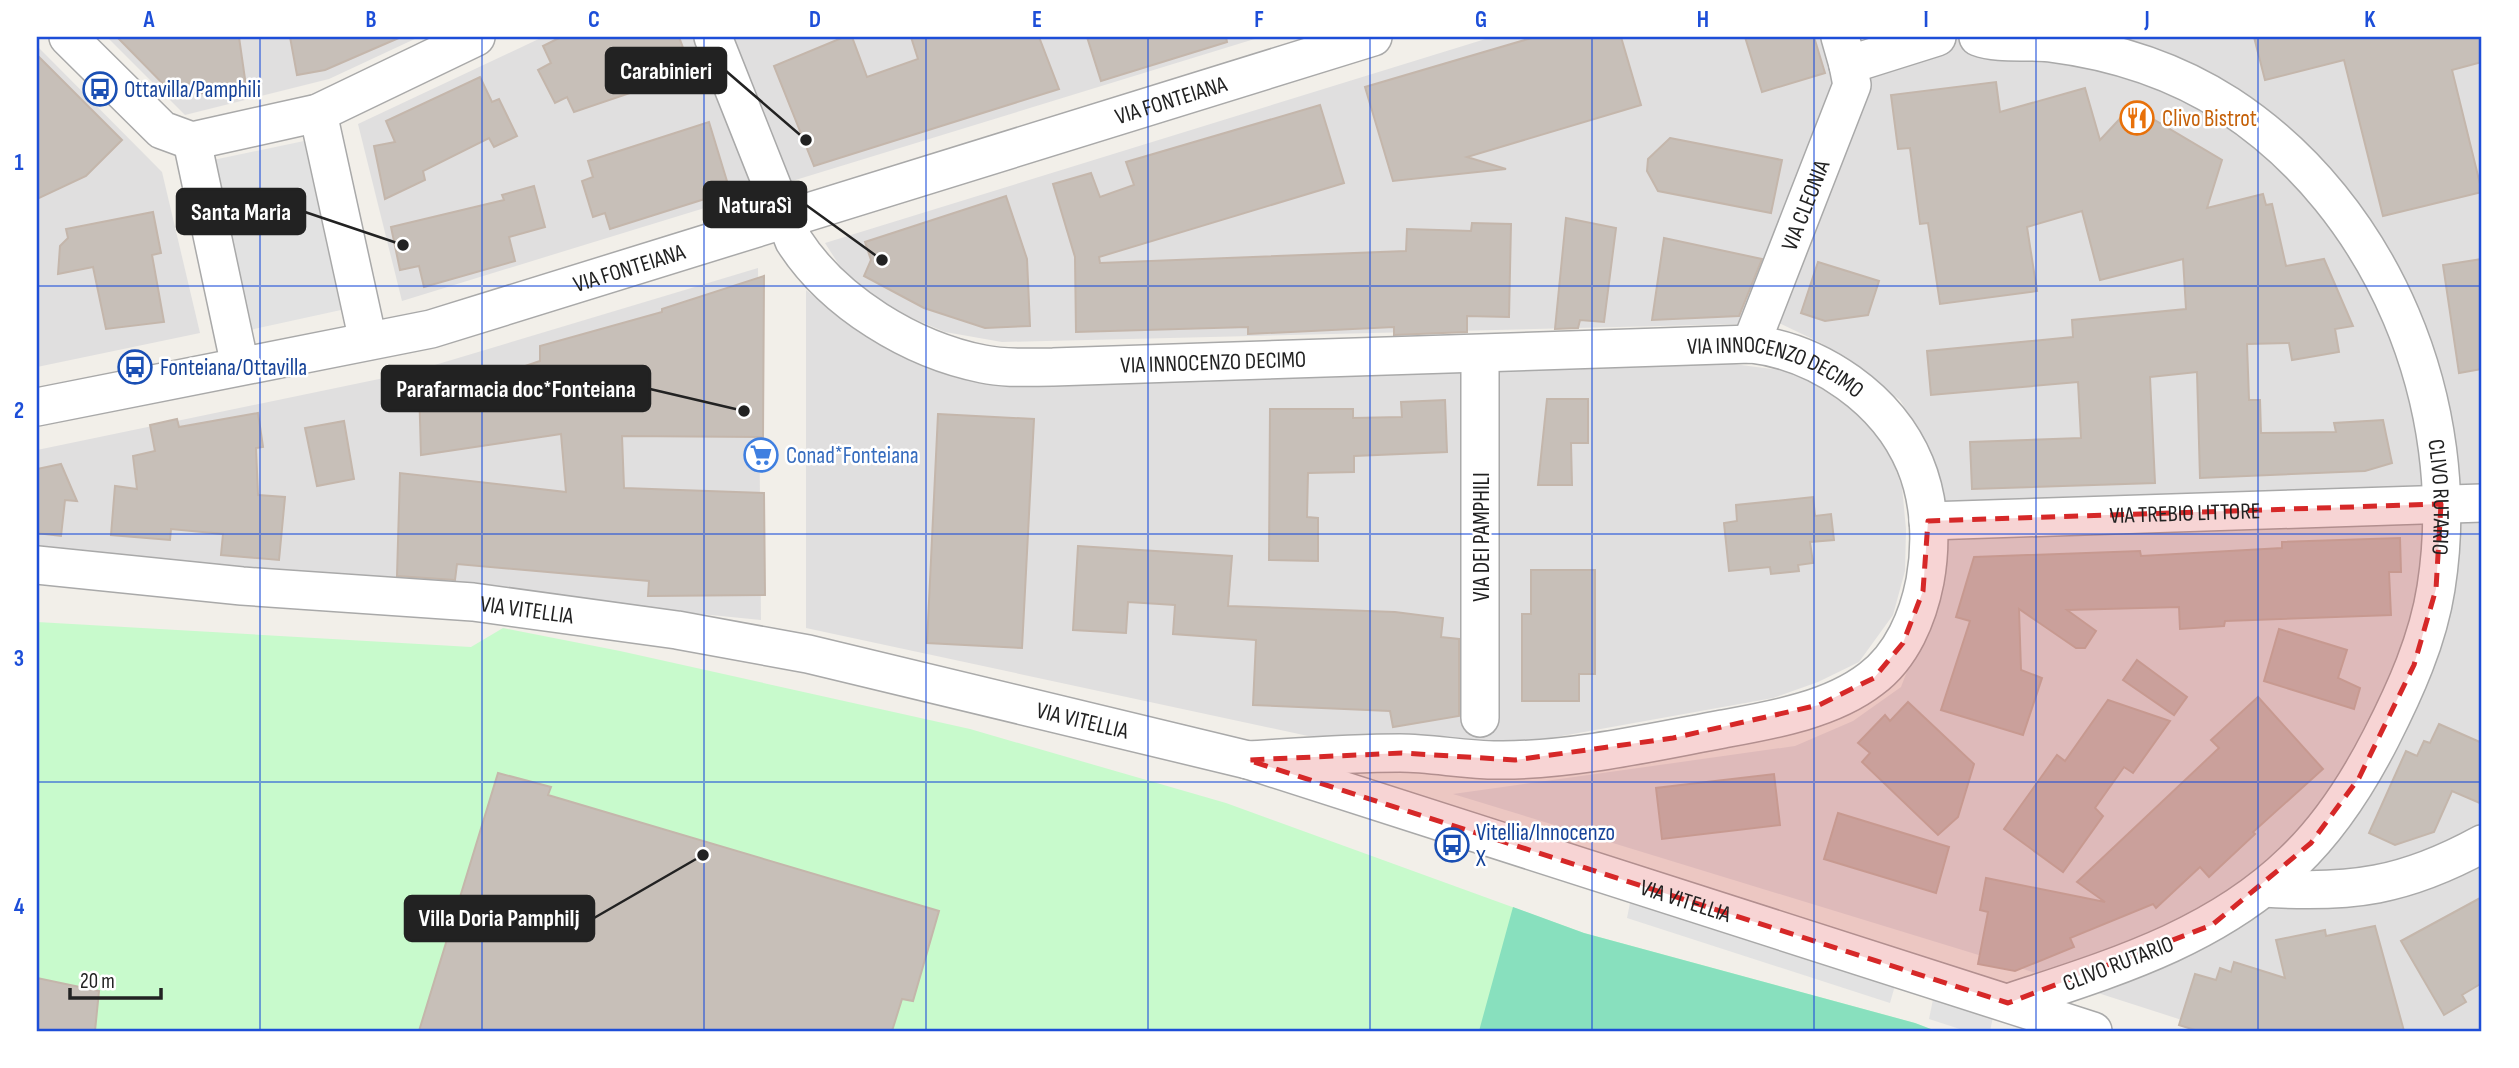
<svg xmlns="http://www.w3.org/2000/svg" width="2519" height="1068" viewBox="0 0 2519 1068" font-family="'Sofia Sans Condensed',sans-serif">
  <rect width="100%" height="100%" fill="#f2efe9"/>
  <!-- residential -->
  <g fill="#e0dfdf">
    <polygon points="107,37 419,37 329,79 185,115"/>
    <polygon points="543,37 1261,37 402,301 358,124"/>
    <polygon points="1492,37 1824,37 1838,78 1741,324 1002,342 945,332 886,307 843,271 825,243"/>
    <polygon points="1949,37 2482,37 2482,1031 2216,1031 2008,964 1453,794 1795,746 1853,721 1901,687 1938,590 1942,498 1926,443 1900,400 1821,343 1779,323 1869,71"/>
    <polygon points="37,46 162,172 200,333 37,367"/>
    <polygon points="758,268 761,620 37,548 37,450 408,373"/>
    <polygon points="806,290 863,335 938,365 1083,380 1733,364 1797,372 1870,422 1888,449 1902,487 1906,529 1905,571 1893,615 1859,662 1818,682 1773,698 1506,746 1322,739 806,628"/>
  </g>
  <!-- park -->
  <polygon fill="#c8facc" points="37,622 471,647 503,628 620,651 970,729 1226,803 1584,933 1915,1023 1936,1031 37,1031"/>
  <!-- pitch -->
  <polygon fill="#88e0be" points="1513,907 1584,933 1915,1023 1936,1031 1479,1031"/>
  <!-- parking -->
  <g fill="#e2e2e2">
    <polygon points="304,141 341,310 250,330 213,160"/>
    <polygon points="1634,883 1900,968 1890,1003 1627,918"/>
    <polygon points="1937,980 1997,999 1990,1031 1966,1031 1929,1019"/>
  </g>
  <!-- building -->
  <g fill="#c7bfb8" stroke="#c4b6ab" stroke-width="2">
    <polygon points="117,37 239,37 246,86 208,93 180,94 169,90"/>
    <polygon points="290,37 401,37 325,70 297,75"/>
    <polygon points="561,37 679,37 692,72 574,112 567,97 555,103 538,70 551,63 543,46"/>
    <polygon points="844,37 852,37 867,77 918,59 911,37 1039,37 1059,89 814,166 774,66"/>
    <polygon points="1087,37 1226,37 1227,42 1101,81"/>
    <polygon points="1535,37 1621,37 1641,105 1467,157 1506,169 1393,181 1365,87"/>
    <polygon points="1745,37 1814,37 1825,73 1762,92"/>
    <polygon points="2254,37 2482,37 2482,62 2452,70 2482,192 2383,216 2344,60 2265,80"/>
    <polygon points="37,55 122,140 86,176 37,199"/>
    <polygon points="480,77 492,102 499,99 517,136 494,147 489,138 423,171 425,180 385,199 374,146 395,142 386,121"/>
    <polygon points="1996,82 2000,112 2085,88 2100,140 2129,109 2146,115 2222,160 2207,208 2263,194 2266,205 2272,204 2286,266 2324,259 2353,326 2335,329 2339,352 2292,360 2289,343 2247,344 2249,400 2260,400 2261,433 2336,432 2334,423 2383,420 2392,463 2365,471 2200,478 2197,372 2150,377 2155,483 1972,489 1970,442 2081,438 2078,382 1931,395 1927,351 2073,337 2072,320 2186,309 2183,259 2100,280 2082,211 2027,227 2037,291 1940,304 1928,223 1920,224 1910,148 1898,149 1891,95"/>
    <polygon points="1320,105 1344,183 1099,257 1100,263 1406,251 1407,229 1471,231 1472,223 1511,224 1509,317 1467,316 1467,332 1394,335 1394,327 1248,334 1248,327 1076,332 1075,257 1053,184 1091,173 1100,197 1134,185 1126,162"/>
    <polygon points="709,122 730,191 610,229 605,213 593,217 582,181 593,177 588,161"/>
    <polygon points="1670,138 1782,160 1771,213 1658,191 1647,171 1648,159"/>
    <polygon points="534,186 545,227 509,237 515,261 424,287 419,266 400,270 391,227 504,200 502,195"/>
    <polygon points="1006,196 1027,259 1030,326 985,328 924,308 864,276 871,260 865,242"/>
    <polygon points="153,212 161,253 152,255 164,322 106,329 93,267 58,274 60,246 68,238 66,229"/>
    <polygon points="1566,218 1616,228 1604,322 1580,320 1578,328 1555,329"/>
    <polygon points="1664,238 1762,259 1739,316 1652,320"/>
    <polygon points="2482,259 2482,369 2459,373 2443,265"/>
    <polygon points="1818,262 1879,281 1868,315 1825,321 1801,313"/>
    <polygon points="764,276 763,437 622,436 624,488 764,493 765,595 648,596 649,581 457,564 455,580 397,576 400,473 566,492 561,434 421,455 419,385 453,374 458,389 540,361 540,346 662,312 662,309"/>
    <polygon points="1547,399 1588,399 1588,443 1571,443 1572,485 1538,485"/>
    <polygon points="1445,400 1447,452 1354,456 1354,472 1308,473 1307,517 1318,518 1318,561 1269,560 1270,409 1353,409 1353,418 1402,417 1401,402"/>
    <polygon points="258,413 263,447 256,448 258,495 285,497 279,560 221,555 223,534 171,529 170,540 111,535 115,486 137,489 133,456 155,451 150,425 177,419 179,427"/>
    <polygon points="938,414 1034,419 1022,648 927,643"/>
    <polygon points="344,421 354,479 317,486 305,428"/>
    <polygon points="61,464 77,501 65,500 61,536 37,533 37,469"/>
    <polygon points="1813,497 1815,516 1831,514 1834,540 1810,542 1813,563 1798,565 1799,571 1771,574 1770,567 1729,571 1724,523 1737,521 1736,505"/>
    <polygon points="2400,538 2401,572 2389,572 2391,615 2225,621 2224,626 2180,629 2179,607 2067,610 2096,631 2085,648 2076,648 2019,609 2021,670 2042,678 2023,735 1941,710 1970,621 1956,617 1974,557 2140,551 2141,556 2282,548 2282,542"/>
    <polygon points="1078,546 1232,556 1228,606 1395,612 1443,618 1441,637 1459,639 1459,716 1393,727 1390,711 1253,705 1256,640 1173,634 1175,605 1128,602 1126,633 1073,630"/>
    <polygon points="1531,570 1595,570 1595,674 1579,674 1579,701 1522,701 1522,614 1531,614"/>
    <polygon points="2279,629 2347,650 2338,678 2360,688 2354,709 2264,681"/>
    <polygon points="2137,660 2187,697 2174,715 2123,680"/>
    <polygon points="2258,697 2323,769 2253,832 2255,834 2209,877 2200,867 2156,908 2153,904 2070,938 2074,947 2015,971 1978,964 1988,912 1980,910 1986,878 2105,902 2077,882 2219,748 2211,740"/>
    <polygon points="2108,700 2170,721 2133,773 2124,767 2095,808 2103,816 2063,872 2004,829 2057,755 2065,761"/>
    <polygon points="1908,702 1974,764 1958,817 1938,835 1862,762 1870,753 1858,743 1885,715 1890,721"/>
    <polygon points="2439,724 2482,743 2482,804 2452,791 2434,832 2395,845 2369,833 2406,751 2417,756 2424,741 2430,743"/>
    <polygon points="498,773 551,787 548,795 939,911 913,1001 902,999 892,1031 419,1031"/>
    <polygon points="1774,774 1780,825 1662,839 1656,788"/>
    <polygon points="1838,813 1949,847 1936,893 1824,859"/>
    <polygon points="2482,897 2482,983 2462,995 2466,1002 2444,1015 2401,941"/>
    <polygon points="2375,926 2404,1031 2198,1031 2179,1025 2195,974 2216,980 2220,968 2231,972 2234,962 2285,978 2276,940 2325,930 2326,936"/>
    <polygon points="37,978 99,991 95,1031 37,1031"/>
  </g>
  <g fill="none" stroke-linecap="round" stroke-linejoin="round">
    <defs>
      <g id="minor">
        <polyline points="68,37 162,130 192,141 318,113 476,37"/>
        <path id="s1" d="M713 37 794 241C834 303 912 350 983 364 1006 369 1030 367 1053 367L1751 344C1819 352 1888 399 1915 464 1930 500 1932 543 1925 581 1918 617 1902 656 1871 679 1831 710 1772 720 1723 729 1653 742 1574 760 1503 760 1468 761 1434 753 1400 753 1349 753 1298 757 1248 760"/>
        <polyline points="1840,37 1848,65 1937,37"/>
        <path id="s2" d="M1978 37C2000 45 2027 40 2050 43 2113 51 2174 70 2228 105 2383 206 2465 405 2436 588 2428 640 2405 691 2381 738 2358 783 2330 827 2293 862 2214 939 2110 969 2008 1003"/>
        <polyline points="318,113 368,341"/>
        <polyline points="192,141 240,366"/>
        <path id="s3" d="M1751 344 1852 85 1848 65"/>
        <path id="s4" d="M37 407 431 329 1373 37"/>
        <path id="s5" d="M1928 521 2482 503"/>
        <path id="s6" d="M37 565 242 586 473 602 677 630 808 654 1248 760 2093 1031"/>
        <polyline points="1480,718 1480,355"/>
        <path d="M2264 888C2351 894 2405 886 2482 844"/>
      </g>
    </defs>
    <!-- minor casing -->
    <use href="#minor" stroke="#a9a9a9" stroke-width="40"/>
    <!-- minor -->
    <use href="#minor" stroke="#fff" stroke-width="37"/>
  </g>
  <!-- marked area -->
  <path fill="#d62828" fill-opacity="0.2" stroke="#d62828" stroke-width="5" stroke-dasharray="14 9" stroke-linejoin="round" d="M2441 504 2436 589 2414 665 2359 778 2311 843 2212 925 2008 1003 1248 760 1402 753 1515 760 1673 738 1819 705 1874 678 1903 643 1923 591 1928 521Z"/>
  <!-- grid -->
  <path fill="none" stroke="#1d4ed8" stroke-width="2" stroke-opacity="0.55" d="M260 37V1031M482 37V1031M704 37V1031M926 37V1031M1148 37V1031M1370 37V1031M1592 37V1031M1814 37V1031M2036 37V1031M2258 37V1031M37 286H2482M37 534H2482M37 782H2482"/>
  <!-- icons -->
  <defs>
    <symbol id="bus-ring" viewBox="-11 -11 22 22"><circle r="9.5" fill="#fff" stroke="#1a4fb4" stroke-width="1.5"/><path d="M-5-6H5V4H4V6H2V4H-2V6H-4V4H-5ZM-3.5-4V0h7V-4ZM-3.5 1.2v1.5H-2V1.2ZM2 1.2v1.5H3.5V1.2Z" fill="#1a4fb4"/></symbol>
    <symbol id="restaurant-ring" viewBox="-11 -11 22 22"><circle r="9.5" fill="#fff" stroke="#e8710a" stroke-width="1.5"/><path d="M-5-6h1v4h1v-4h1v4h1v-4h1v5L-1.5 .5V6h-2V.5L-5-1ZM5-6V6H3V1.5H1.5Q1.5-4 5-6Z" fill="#e8710a"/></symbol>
    <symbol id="supermarket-ring" viewBox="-11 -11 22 22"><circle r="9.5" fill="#fff" stroke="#3f7fe0" stroke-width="1.5"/><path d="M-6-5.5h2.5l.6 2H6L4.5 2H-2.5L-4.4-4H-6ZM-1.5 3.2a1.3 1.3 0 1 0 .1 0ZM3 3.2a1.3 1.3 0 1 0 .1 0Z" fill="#3f7fe0"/></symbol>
  </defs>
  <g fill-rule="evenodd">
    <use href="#bus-ring" x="81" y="70" width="38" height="38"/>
    <use href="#restaurant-ring" x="2118" y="99" width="38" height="38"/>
    <use href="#bus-ring" x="116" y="348" width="38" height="38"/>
    <use href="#supermarket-ring" x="742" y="436" width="38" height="38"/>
    <use href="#bus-ring" x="1433" y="826" width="38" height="38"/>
  </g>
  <g text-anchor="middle" stroke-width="5" stroke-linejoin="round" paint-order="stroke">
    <!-- transit labels -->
    <g font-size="23" fill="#164399" stroke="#fff" text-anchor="start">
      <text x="124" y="97">Ottavilla/Pamphili</text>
      <text x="160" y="375">Fonteiana/Ottavilla</text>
      <text x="1476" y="840">Vitellia/Innocenzo<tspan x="1476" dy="26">X</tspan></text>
    </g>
    <!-- street labels -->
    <g font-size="23" fill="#222" stroke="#fff">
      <text dy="8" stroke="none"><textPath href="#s4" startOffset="1176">VIA FONTEIANA</textPath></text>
      <text dy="8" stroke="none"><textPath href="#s3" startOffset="149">VIA CLEONIA</textPath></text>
      <text dy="8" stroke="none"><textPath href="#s4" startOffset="609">VIA FONTEIANA</textPath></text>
      <text dy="8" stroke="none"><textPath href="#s1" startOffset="681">VIA INNOCENZO DECIMO</textPath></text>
      <text dy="8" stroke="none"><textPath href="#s1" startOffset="1248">VIA INNOCENZO DECIMO</textPath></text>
      <text dy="8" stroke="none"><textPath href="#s2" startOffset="726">CLIVO RUTARIO</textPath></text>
      <text dy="8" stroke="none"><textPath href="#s5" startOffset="257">VIA TREBIO LITTORE</textPath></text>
      <text transform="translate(1481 537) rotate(-90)" y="8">VIA DEI PAMPHILI</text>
      <text dy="8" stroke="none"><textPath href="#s6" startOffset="492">VIA VITELLIA</textPath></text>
      <text dy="8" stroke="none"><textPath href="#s6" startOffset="1059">VIA VITELLIA</textPath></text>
      <text dy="8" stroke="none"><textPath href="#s6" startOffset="1689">VIA VITELLIA</textPath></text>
      <text transform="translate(2118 963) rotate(-21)" y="8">CLIVO RUTARIO</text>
    </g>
    <!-- food labels -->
    <g font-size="23" fill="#c56008" stroke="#fff" text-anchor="start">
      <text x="2162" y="126">Clivo Bistrot</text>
    </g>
    <!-- shop labels -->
    <g font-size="23" fill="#366cbe" stroke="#fff" text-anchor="start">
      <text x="786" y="463">Conad*Fonteiana</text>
    </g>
  </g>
  <!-- callouts -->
  <path fill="none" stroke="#222" stroke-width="2.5" d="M806 140L726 71M882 260L806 205M403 245L305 212M744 411L650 389M703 855L594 918"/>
  <g fill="#222" stroke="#fff" stroke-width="2.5">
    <circle cx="806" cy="140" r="7"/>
    <circle cx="882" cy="260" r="7"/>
    <circle cx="403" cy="245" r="7"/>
    <circle cx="744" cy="411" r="7"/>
    <circle cx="703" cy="855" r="7"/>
  </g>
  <g fill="#222" stroke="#222" stroke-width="2.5">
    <rect x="606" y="48" width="120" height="45" rx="7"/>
    <rect x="704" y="182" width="102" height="45" rx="7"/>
    <rect x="177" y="189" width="128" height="45" rx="7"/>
    <rect x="382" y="366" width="268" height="45" rx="7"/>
    <rect x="405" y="896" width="189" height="45" rx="7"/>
  </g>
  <g font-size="24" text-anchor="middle" font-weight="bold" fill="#fff">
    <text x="666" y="79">Carabinieri</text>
    <text x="755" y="213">NaturaSì</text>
    <text x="241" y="220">Santa Maria</text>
    <text x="516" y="397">Parafarmacia doc*Fonteiana</text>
    <text x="499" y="926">Villa Doria Pamphilj</text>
  </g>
  <!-- border -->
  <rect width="2519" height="1068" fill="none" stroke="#ffffff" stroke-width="77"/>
  <!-- scale -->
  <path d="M70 988v10h91v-10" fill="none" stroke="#222222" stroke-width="3.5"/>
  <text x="80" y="988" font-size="21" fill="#222222" stroke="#ffffff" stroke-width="5" paint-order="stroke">20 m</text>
  <rect x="38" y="38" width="2442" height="992" fill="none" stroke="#1d4ed8" stroke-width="2.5"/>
  <g font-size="23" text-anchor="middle" font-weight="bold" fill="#1d4ed8">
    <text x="149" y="27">A</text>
    <text x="371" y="27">B</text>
    <text x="594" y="27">C</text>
    <text x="815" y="27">D</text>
    <text x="1037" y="27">E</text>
    <text x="1259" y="27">F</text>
    <text x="1481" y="27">G</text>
    <text x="1703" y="27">H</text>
    <text x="1926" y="27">I</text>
    <text x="2147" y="27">J</text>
    <text x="2370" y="27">K</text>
    <text x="19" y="170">1</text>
    <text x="19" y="418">2</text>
    <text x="19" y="666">3</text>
    <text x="19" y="914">4</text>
  </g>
</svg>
